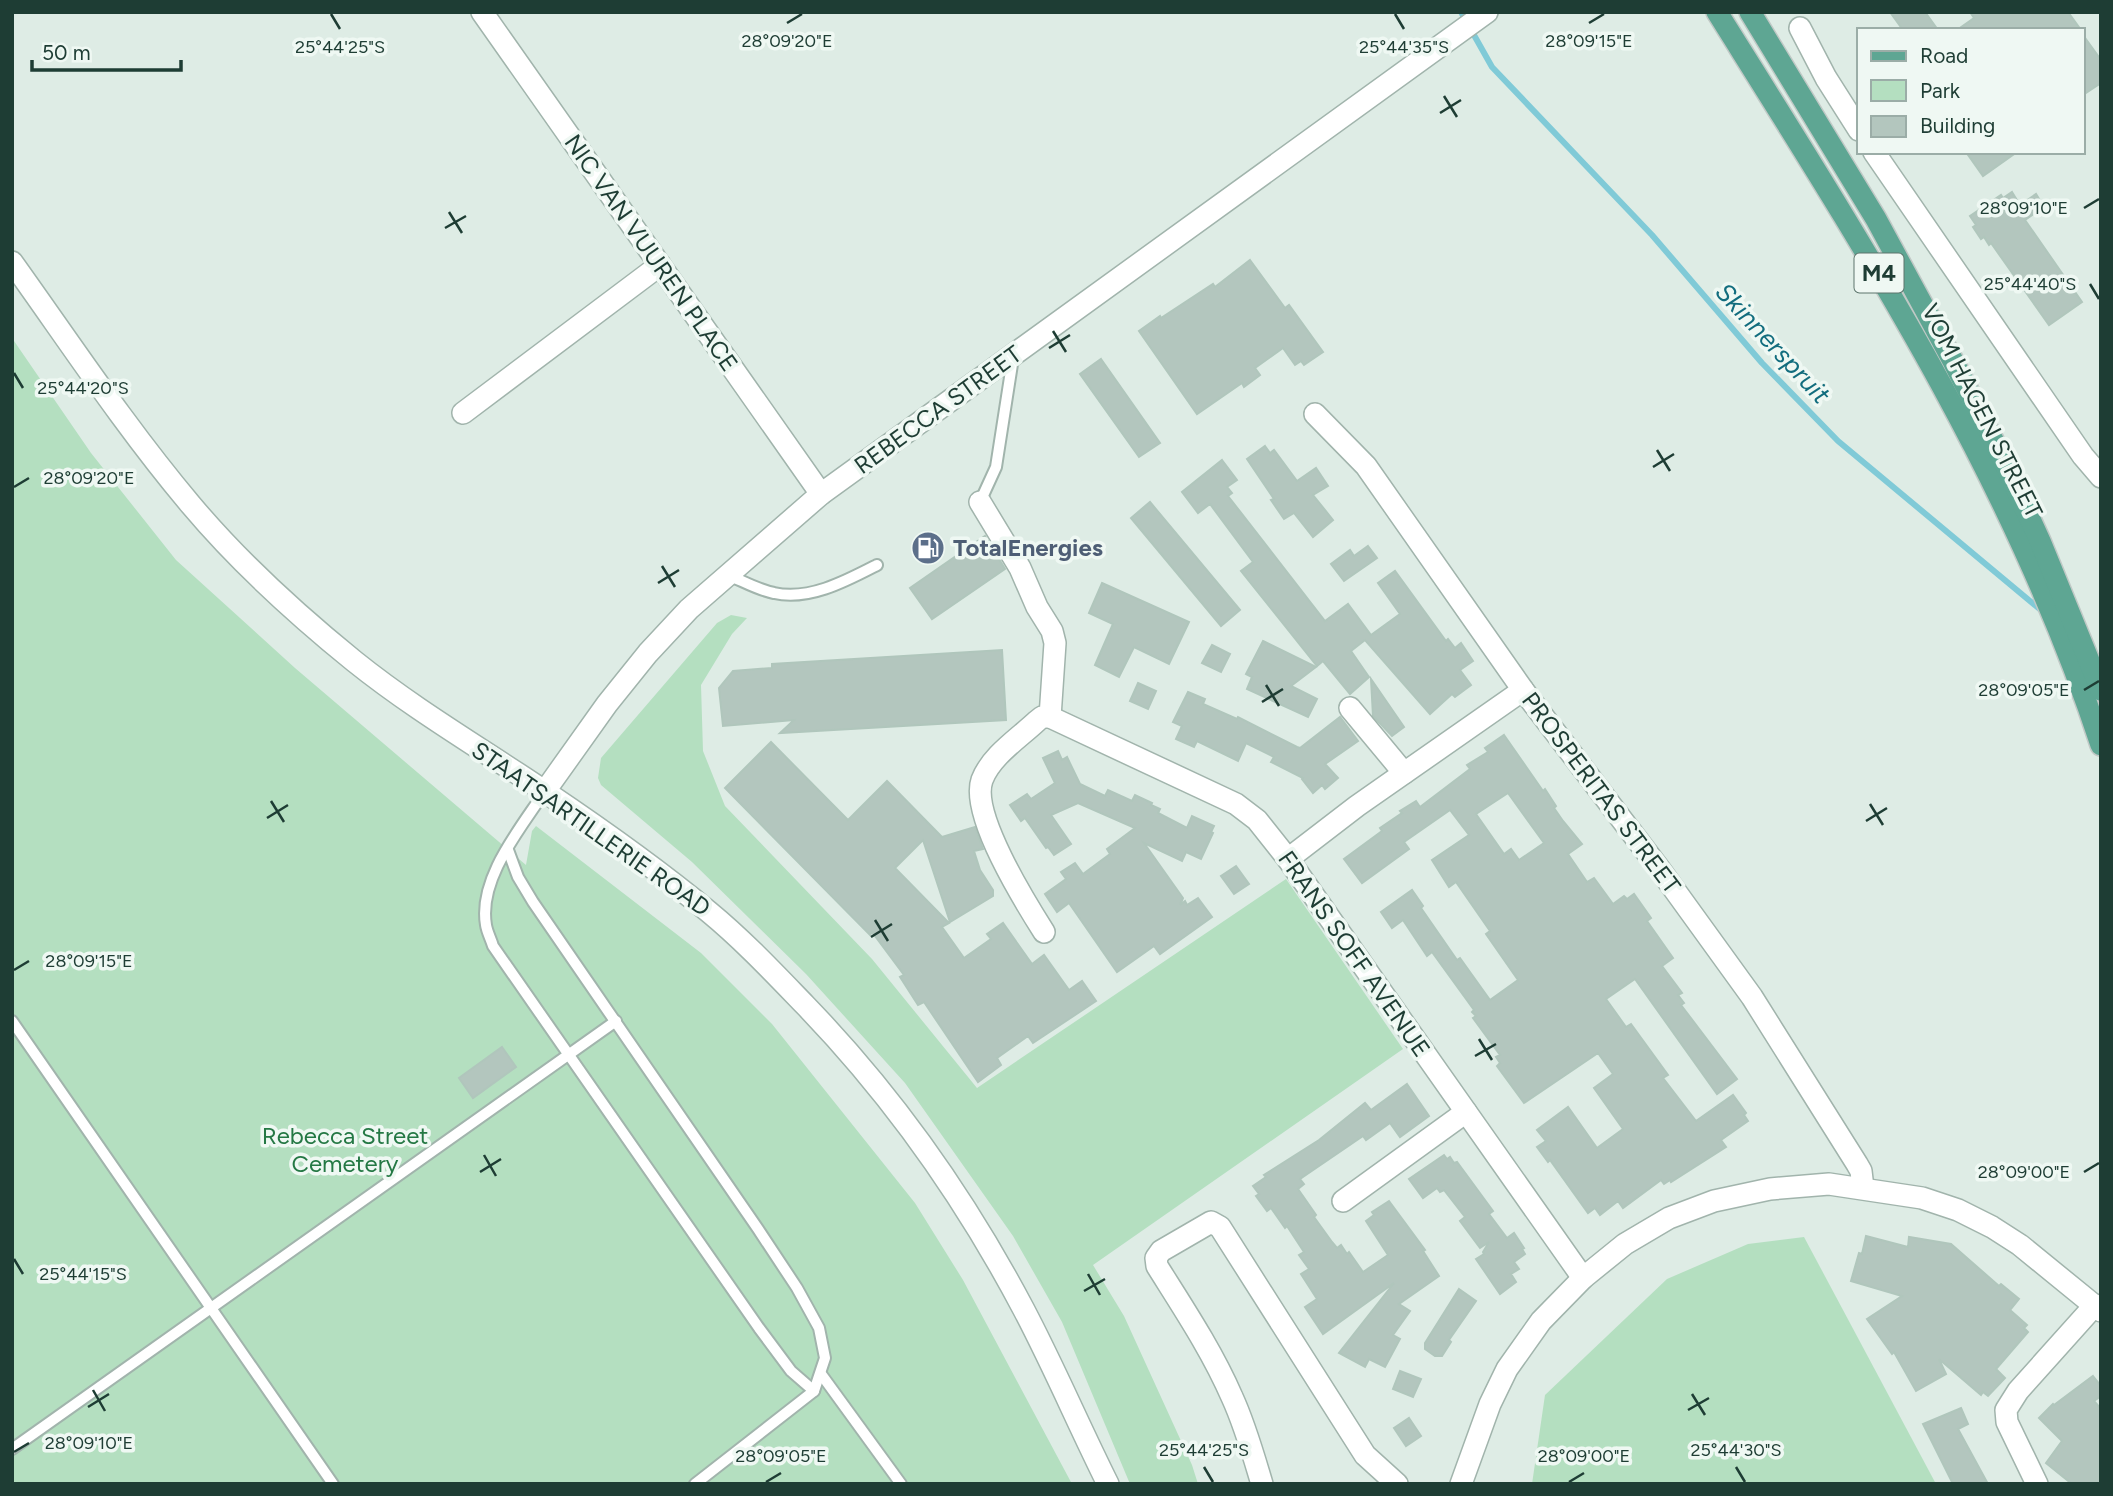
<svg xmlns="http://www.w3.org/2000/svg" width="2113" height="1496" viewBox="0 0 2113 1496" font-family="Figtree,sans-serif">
  <rect width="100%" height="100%" fill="#deece5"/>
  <!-- green -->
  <g fill="#b4dfc0">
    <polygon points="12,338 91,453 176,560 295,668 526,865 532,831 536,826 701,953 772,1024 915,1203 963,1280 1072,1484 12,1484"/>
    <polygon points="731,615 747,618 732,634 701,685 703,751 725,806 872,959 977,1088 1286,879 1403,1049 1093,1265 1124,1316 1192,1465 1198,1484 1130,1484 1062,1322 1013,1236 905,1083 806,974 692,862 601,785 598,778 601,758 717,623"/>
    <polygon points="1804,1237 1936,1484 1532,1484 1545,1395 1667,1279 1748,1244"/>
  </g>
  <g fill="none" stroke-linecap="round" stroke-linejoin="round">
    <!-- stream -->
    <polyline stroke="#80cad7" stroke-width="6" points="1461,12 1492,67 1652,235 1762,363 1838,441 2042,611"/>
  </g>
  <!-- building -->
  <g fill="#b3c6be" stroke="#b0c6bc" stroke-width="2" fill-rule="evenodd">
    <polygon points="1890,12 1925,12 1938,30 1903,30"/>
    <polygon points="1970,12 2068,12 2081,30 1957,30 1974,18"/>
    <polygon points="2083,35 2101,60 2101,83 2083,95"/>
    <polygon points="1966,152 2017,152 1983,176"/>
    <polygon points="2012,192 2020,205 2036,194 2044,207 2025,220 2082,302 2049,325 1991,243 1989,245 1984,237 1981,239 1973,227 1976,225 1970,216 2001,195 2003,198"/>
    <polygon points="1250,260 1285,308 1289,305 1323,352 1304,365 1301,361 1295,365 1283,348 1255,368 1260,375 1244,387 1242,383 1197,414 1139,331 1160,316 1161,318 1213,284 1215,287"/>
    <polygon points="1101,359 1160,443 1139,457 1080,374"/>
    <polygon points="1265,446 1270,453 1274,450 1297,481 1316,468 1328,486 1313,495 1333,520 1313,537 1294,513 1284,519 1271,500 1274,499 1247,459"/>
    <polygon points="1222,460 1237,480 1227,487 1232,493 1228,496 1325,621 1348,604 1371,635 1400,614 1378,583 1395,571 1446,641 1448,639 1455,648 1461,643 1473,661 1460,670 1471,685 1455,697 1452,694 1430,714 1365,640 1351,651 1369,677 1350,694 1323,661 1317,666 1241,571 1253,562 1210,504 1198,513 1182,492"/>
    <polygon points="1150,502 1240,610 1221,626 1131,518"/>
    <polygon points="985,536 1005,569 932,619 910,588"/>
    <polygon points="1368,546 1377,558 1344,581 1331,564 1350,550 1354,556"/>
    <polygon points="1102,583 1189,622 1169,664 1134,647 1119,677 1095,665 1113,624 1089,613"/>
    <polygon points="1263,641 1316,667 1291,686 1317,699 1308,717 1247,689 1252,677 1246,674"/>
    <polygon points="1212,645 1230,654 1221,672 1202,663"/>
    <polygon points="1002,650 1006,720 780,733 794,720 723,726 719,688 733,671 772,668 772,664"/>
    <polygon points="1371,679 1404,727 1392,736 1373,716"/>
    <polygon points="1138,683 1156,691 1148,709 1130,701"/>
    <polygon points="1188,692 1205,699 1203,704 1237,719 1238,717 1297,747 1300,748 1340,717 1358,741 1325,764 1338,778 1325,789 1322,785 1313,793 1302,779 1303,778 1271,762 1274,757 1246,743 1238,761 1197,741 1194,747 1176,739 1182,726 1173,722"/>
    <path d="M1504 735 1543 791 1545 789 1556 806 1554 808 1563 821 1582 844 1568 854 1587 882 1594 878 1613 904 1624 896 1627 899 1634 894 1651 918 1647 921 1673 958 1662 966 1682 993 1678 995 1684 1003 1681 1005 1737 1079 1717 1094 1635 979 1606 999 1626 1027 1631 1024 1668 1075 1663 1078 1696 1121 1733 1095 1746 1113 1744 1115 1748 1121 1721 1140 1726 1147 1671 1182 1670 1180 1664 1184 1661 1180 1623 1208 1618 1201 1600 1215 1595 1208 1588 1213 1550 1160 1548 1162 1537 1147 1546 1141 1537 1130 1568 1107 1597 1148 1623 1129 1594 1088 1613 1074 1598 1053 1524 1103 1497 1066 1500 1063 1496 1057 1500 1055 1473 1018 1476 1016 1472 1012 1474 1010 1432 952 1427 956 1403 920 1392 928 1381 912 1412 890 1423 906 1421 908 1457 960 1460 958 1490 1000 1518 980 1486 934 1490 931 1456 882 1449 887 1432 860 1469 835 1450 810 1404 842 1409 849 1362 883 1344 859 1382 831 1380 828 1402 813 1400 811 1416 801 1420 807 1470 769 1467 765 1488 752 1485 748ZM1508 793 1544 843 1519 860 1511 849 1504 854 1476 814Z"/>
    <polygon points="771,742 848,820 887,781 942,837 975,827 983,849 974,851 980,870 993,890 993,896 950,922 923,840 895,868 949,923 942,927 964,958 991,939 987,934 1003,923 1032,964 1044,955 1069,990 1082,981 1096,1001 1033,1043 1028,1036 997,1058 1001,1065 978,1082 924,1002 918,1005 900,977 904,975 872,932 870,935 725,788"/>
    <polygon points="1058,751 1062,760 1067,757 1080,784 1105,796 1108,790 1132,801 1135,795 1152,803 1151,805 1160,809 1158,813 1187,828 1192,816 1214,826 1211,832 1213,833 1201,859 1186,852 1182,861 1144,843 1183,898 1180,905 1185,901 1187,905 1198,898 1212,917 1160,954 1154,946 1117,972 1069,903 1057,912 1045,894 1066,879 1061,872 1075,863 1083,874 1110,854 1107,849 1135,828 1078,803 1051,815 1071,844 1054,855 1048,847 1046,848 1025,818 1021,821 1010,805 1027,794 1031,799 1055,783 1043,758"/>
    <polygon points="1236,866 1249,884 1234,894 1221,876"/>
    <polygon points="502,1047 516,1067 473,1098 459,1078"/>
    <polygon points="1407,1084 1429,1116 1400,1137 1390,1123 1366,1140 1363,1136 1300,1179 1304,1184 1298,1189 1316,1215 1314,1217 1332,1242 1337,1248 1341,1245 1347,1254 1349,1252 1363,1272 1388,1255 1366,1221 1374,1215 1372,1212 1389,1201 1425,1250 1423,1251 1439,1276 1399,1304 1410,1311 1393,1335 1400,1339 1385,1367 1369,1359 1365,1367 1339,1353 1394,1283 1323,1334 1305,1307 1317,1299 1301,1274 1309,1269 1299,1255 1304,1252 1287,1226 1285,1228 1271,1208 1267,1211 1256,1196 1259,1194 1253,1186 1266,1177 1264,1175 1319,1140 1365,1103 1371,1110"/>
    <polygon points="1444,1155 1447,1159 1450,1157 1454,1163 1457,1162 1493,1211 1489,1214 1507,1238 1514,1233 1524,1248 1522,1249 1525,1254 1514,1262 1519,1269 1511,1274 1516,1282 1500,1294 1476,1259 1484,1254 1483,1252 1489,1242 1480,1248 1460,1221 1465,1217 1444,1190 1440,1192 1437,1188 1423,1198 1409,1179"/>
    <polygon points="1866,1236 1908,1247 1909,1237 1951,1244 1999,1286 2001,1284 2019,1299 2010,1310 2027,1325 2024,1328 2028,1332 1996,1369 2005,1378 1988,1396 1983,1392 1981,1395 1939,1359 1946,1374 1916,1391 1894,1352 1892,1354 1867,1319 1902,1296 1851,1281 1859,1253 1862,1254"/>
    <polygon points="1459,1289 1476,1301 1449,1340 1451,1342 1442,1356 1435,1356 1425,1349 1425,1343"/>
    <polygon points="1400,1371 1421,1379 1413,1397 1393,1389"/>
    <polygon points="2093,1376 2101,1386 2101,1396 2094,1401 2101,1409 2101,1484 2072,1484 2046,1463 2062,1441 2039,1418 2053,1404 2054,1405"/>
    <polygon points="1961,1408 1968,1424 1958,1429 1988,1484 1953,1484 1923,1424"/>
    <polygon points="1409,1418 1421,1436 1406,1446 1394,1428"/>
  </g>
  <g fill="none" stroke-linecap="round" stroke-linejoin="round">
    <defs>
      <g id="service">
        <polyline points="980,502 996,467 1013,358"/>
        <path d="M728 575C743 581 758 590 774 593 809 601 846 581 877 565"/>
        <path d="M545 791C521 828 478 878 486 925 487 932 491 939 493 946L759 1328 791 1371 814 1391"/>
        <polyline points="508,850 518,877 533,902 758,1229 797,1288 819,1328 825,1358 814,1391 695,1484"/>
        <polyline points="12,1021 333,1484"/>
        <polyline points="821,1374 901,1484"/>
        <polyline points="12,1449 616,1021"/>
      </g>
      <g id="minor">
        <polyline points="482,12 821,494"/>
        <polyline points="1800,28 1826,78 1859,130"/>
        <polyline points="1874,152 2083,456 2101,477"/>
        <polyline points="463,413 660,265"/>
        <polyline points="1315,414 1366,466 1523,690 1658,867 1752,997 1857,1164 1861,1171 1863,1188"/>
        <polyline points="980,502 1020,568 1037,607 1052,631 1055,643 1050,717"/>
        <polyline points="1350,708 1404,773"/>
        <polyline points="545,791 607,704 648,653 689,609 821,494 1487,12"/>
        <polyline points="1288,859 1357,806 1523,690"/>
        <path d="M1044 932C1025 902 970 814 982 780 991 756 1019 738 1037 721L1042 717H1050L1236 804 1257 820 1288 859 1583 1278"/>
        <polyline points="1343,1201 1466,1112"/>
        <path d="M1262 1484C1253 1454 1245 1425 1232 1397 1212 1351 1184 1309 1157 1266L1156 1258 1161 1251 1211 1222 1220 1227 1365 1455 1397 1484"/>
        <polyline points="1461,1484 1490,1404 1507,1369 1541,1321 1583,1278 1625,1244 1669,1218 1714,1201 1770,1189 1829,1184 1922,1198 1958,1210 1992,1227 2020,1245 2101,1311"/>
        <polyline points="2037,1484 2007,1422 2006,1410 2018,1391 2095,1305"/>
      </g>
      <path id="tertiary" d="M12 262C70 343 126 428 191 505 239 562 296 614 354 661 415 710 482 749 547 793 602 830 657 869 709 912 743 940 774 973 805 1005 892 1095 966 1200 1024 1310 1054 1367 1079 1426 1108 1484"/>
      <g id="primary">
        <path d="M1717 12C1864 247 2014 479 2101 745"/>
        <polyline points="1750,12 1876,219 1953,361 2004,462 2040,541 2101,690"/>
      </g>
    </defs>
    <!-- service casing -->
    <use href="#service" stroke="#a1b4ac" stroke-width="14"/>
    <!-- minor casing -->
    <use href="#minor" stroke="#a1b4ac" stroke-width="24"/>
    <!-- tertiary casing -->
    <use href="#tertiary" stroke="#a1b4ac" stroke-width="24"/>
    <!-- primary casing -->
    <use href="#primary" stroke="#c0c9c6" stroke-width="24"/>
    <!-- service -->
    <use href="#service" stroke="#fff" stroke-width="10"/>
    <!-- minor -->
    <use href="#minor" stroke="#fff" stroke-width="21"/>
    <!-- tertiary -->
    <use href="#tertiary" stroke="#fff" stroke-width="21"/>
    <!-- primary -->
    <use href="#primary" stroke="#5ea693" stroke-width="21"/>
  </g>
  <!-- ticks -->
  <path fill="none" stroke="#1e3d34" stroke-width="2.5" d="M331 14 340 29M1395 14 1404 29M787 23 802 14M1589 23 1604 14M1444 96 1457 117M1440 113 1461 100M2084 208 2099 199M449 212 462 233M445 228 466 216M2090 284 2099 299M1053 331 1066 352M1049 348 1070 335M14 373 23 388M1657 450 1670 471M1653 467 1674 454M14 487 29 478M662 566 675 587M658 583 679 570M1266 685 1279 706M2084 690 2099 681M1262 702 1283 689M271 801 284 822M1870 804 1883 825M267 818 288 805M1866 821 1887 808M875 920 888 941M871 937 892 924M14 970 29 961M1479 1039 1492 1060M1475 1056 1496 1044M484 1155 496 1176M480 1172 501 1159M2084 1172 2099 1163M14 1259 23 1274M1088 1274 1100 1295M1084 1291 1105 1279M93 1390 105 1411M1692 1394 1705 1415M88 1407 109 1394M1688 1410 1709 1398M14 1452 29 1443M1204 1467 1213 1482M1736 1467 1745 1482M766 1482 781 1473M1569 1482 1584 1473"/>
  <!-- icons -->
  <defs>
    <symbol id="fuel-disc" viewBox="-11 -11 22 22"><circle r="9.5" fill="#5c6f8a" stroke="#eff8f3"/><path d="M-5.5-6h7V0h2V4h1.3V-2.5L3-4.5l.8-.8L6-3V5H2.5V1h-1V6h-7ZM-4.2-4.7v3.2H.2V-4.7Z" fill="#fff"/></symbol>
  </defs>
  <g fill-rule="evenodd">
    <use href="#fuel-disc" x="909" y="529" width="38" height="38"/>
  </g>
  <g text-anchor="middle" stroke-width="7" stroke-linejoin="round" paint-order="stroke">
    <!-- shield labels -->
    <rect fill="#eff8f3" stroke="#5d756d" stroke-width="2" x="1854.5" y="253.5" width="49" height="39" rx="5"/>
    <g font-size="23" font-weight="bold" fill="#1e3d34">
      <text x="1879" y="281">M4</text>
    </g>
    <!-- street labels -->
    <g font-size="24" fill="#1e3d34" stroke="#eff8f3">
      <text transform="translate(651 253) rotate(55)" y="8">NIC VAN VUUREN PLACE</text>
      <text transform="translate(938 410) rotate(-36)" y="8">REBECCA STREET</text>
      <text transform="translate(1982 411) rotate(63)" y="8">VOM HAGEN STREET</text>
      <text transform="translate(1601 793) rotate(53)" y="8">PROSPERITAS STREET</text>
      <text transform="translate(591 829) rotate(35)" y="8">STAATSARTILLERIE ROAD</text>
      <text transform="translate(1354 954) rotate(55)" y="8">FRANS SOFF AVENUE</text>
    </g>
    <!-- service labels -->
    <g font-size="24" font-weight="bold" fill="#4e5e75" stroke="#eff8f3" text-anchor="start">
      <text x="953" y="556">TotalEnergies</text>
    </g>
    <!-- park labels -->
    <g font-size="24" fill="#247844" stroke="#eff8f3">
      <text x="345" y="1144">Rebecca Street<tspan x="345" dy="28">Cemetery</tspan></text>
    </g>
    <!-- water labels -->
    <g font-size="26" font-style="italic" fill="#126d7e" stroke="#eff8f3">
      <text transform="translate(1773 343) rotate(47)" y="9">Skinnerspruit</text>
    </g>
  </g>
  <g font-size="18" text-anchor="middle" fill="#1e3d34" stroke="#eff8f3" stroke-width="7" stroke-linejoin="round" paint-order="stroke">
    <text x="787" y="47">28°09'20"E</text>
    <text x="1589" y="47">28°09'15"E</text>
    <text x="340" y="53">25°44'25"S</text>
    <text x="1404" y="53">25°44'35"S</text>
    <text x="2024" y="214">28°09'10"E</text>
    <text x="2030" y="290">25°44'40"S</text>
    <text x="83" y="394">25°44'20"S</text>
    <text x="89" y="484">28°09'20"E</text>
    <text x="2024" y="696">28°09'05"E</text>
    <text x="89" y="967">28°09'15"E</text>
    <text x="2024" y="1178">28°09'00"E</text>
    <text x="83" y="1280">25°44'15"S</text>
    <text x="89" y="1449">28°09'10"E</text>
    <text x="1204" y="1456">25°44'25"S</text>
    <text x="1736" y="1456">25°44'30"S</text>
    <text x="781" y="1462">28°09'05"E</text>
    <text x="1584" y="1462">28°09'00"E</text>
  </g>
  <!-- border -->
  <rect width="2113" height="1496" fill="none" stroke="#1e3d34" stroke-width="28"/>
  <!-- legend -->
  <rect x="1857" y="28" width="228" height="126" fill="#eff8f3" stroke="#9bada7" stroke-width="2"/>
  <rect x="1871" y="51" width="35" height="10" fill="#5ea693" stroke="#9bada7" stroke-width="2"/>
  <text x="1920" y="63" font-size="21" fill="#1e3d34">Road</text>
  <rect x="1871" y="80" width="35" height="21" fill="#b4dfc0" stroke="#9bada7" stroke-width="2"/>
  <text x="1920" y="98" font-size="21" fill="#1e3d34">Park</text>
  <rect x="1871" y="116" width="35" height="21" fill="#b3c6be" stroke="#9bada7" stroke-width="2"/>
  <text x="1920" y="133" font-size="21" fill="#1e3d34">Building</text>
  <!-- scale -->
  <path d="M32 60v10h149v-10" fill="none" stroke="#1e3d34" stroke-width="3.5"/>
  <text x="42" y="60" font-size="21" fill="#1e3d34" stroke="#eff8f3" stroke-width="5" paint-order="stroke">50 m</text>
</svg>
